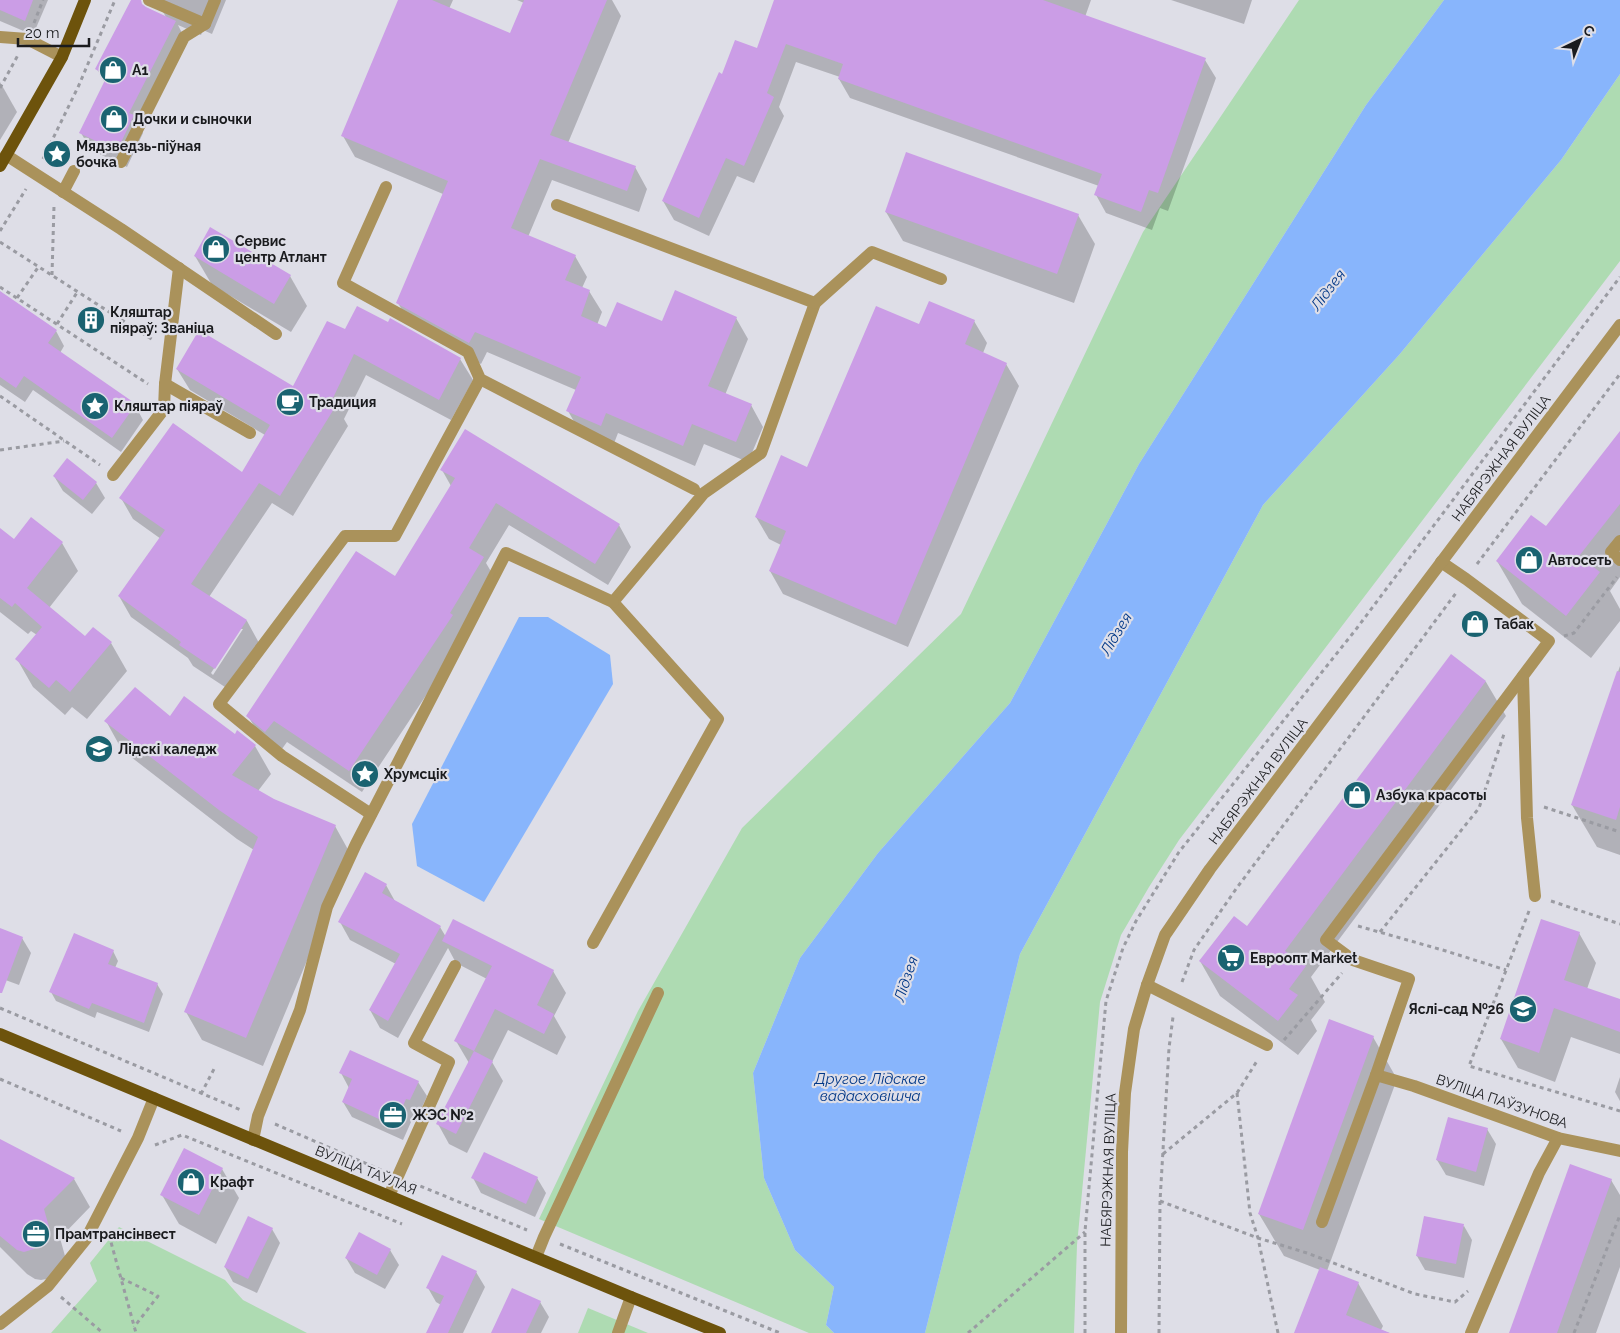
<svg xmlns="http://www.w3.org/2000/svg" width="1620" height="1333" viewBox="0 0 1620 1333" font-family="Raleway,sans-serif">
  <rect width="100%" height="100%" fill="#dedee7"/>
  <!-- green -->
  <g fill="#aedbb2">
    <polygon points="1299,0 1444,0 1366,105 1139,464 1010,703 878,853 800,958 753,1073 764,1178 795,1250 834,1287 826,1325 834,1333 809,1333 539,1219 638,1011 742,828 961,614 1143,232"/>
    <polygon points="1620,74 1620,261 1179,840 1149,887 1121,935 1100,1002 1077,1245 1074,1333 925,1333 1020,954 1263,505 1399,355 1561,160"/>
    <polygon points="119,1227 225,1280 243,1300 307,1333 51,1333 97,1281 90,1263"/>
    <polygon points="588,1308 648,1333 578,1333"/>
  </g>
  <!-- water -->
  <g fill="#88b5fc">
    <polygon points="1444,0 1620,0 1620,74 1561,160 1399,355 1263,505 1020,954 925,1333 834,1333 826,1325 834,1287 795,1250 764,1178 753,1073 800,958 878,853 1010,703 1139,464 1366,105"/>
    <polygon points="519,617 548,617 610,655 613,684 484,902 417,866 412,824"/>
  </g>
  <!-- shadow -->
  <g fill="#0003" fill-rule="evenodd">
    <polygon points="0,0 48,0 33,35 0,21"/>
    <polygon points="156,0 226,0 212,34 203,30 201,35 178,25 185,39 140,128 143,133 127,167 91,150 81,133 105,83 97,69 166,17"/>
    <polygon points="400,0 453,0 449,9 510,35 524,3 517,0 612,0 621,16 568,143 635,167 647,189 639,212 552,180 528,237 575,256 587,277 582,288 589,291 602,312 597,325 607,328 663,322 736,318 748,339 725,395 751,405 763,427 748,462 704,444 695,466 618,433 613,446 580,432 568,411 576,390 487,352 481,364 410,324 398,303 443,194 355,157 343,136"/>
    <polygon points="775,0 1091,0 1085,17 1205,60 1216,78 1168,211 1160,208 1152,230 1106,213 1096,195 1099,186 850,98 839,79 840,77 796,62 779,107 784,116 754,183 737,176 709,236 674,220 663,201 723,75 758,50"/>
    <polygon points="1171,0 1252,0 1244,24"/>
    <polygon points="0,82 17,112 0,140"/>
    <polygon points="886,212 1078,215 1095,244 1074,303 903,241"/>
    <polygon points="195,256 290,276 307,306 291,332 212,285"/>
    <polygon points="0,292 56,331 64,346 60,353 135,405 143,420 121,452 33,390 25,402 0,385"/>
    <polygon points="974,321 987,343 983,353 1006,364 1019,386 908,647 783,594 770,571 781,545 769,539 756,517 808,468 920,326"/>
    <path d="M345 331 460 359 473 380 451 420 366 375 344 419 348 426 293 516 272 503 209 597 247 621 259 643 228 689 193 666 188 658 131 617 119 596 161 539 133 519 121 498 243 473 265 435 190 390 177 369 293 387ZM240 629H243L213 675 211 673Z"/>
    <polygon points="1620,433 1620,577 1610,591 1620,609 1620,621 1591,658 1522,604 1497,561 1547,528"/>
    <polygon points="67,460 96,483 105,498 92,514 63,491 54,476"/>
    <polygon points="442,470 619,525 631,547 608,585 509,525 486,563 496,580 464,638 362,792 287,742 279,753 261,738 248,716 395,578 451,486"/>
    <polygon points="32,519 62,543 78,571 49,608 85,638 111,643 127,671 87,719 72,707 65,715 33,687 17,659 37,635 31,631 28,634 0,612 0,530 14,541"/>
    <polygon points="1451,656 1486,682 1506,716 1311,977 1325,1002 1311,1020 1317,1031 1298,1055 1220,996 1200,961 1247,928"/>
    <polygon points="1620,666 1620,855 1597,847 1572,805"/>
    <polygon points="170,717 235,736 255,746 271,774 258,791 274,800 335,826 351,855 263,1066 202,1040 186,1012 254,850 237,839 122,750 106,721"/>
    <polygon points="386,885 396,903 440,927 446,937 553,971 566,993 554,1016 566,1037 557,1055 508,1030 492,1062 503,1081 467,1153 449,1144 438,1124 469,1063 456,1041 487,979 456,963 448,948 398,1038 380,1028 370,1010 396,964 350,940 340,922"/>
    <polygon points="0,930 22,938 31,953 19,985 0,978"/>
    <polygon points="1579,933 1596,963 1587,989 1620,1000 1620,1054 1571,1037 1555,1082 1518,1068 1501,1039"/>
    <polygon points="113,951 118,961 115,968 157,984 163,994 149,1032 97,1012 95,1018 56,1001 51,992"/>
    <polygon points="1373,1037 1397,1079 1327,1271 1358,1283 1383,1326 1381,1330 1389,1333 1295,1333 1320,1270 1284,1256 1259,1214"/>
    <polygon points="341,1073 418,1082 427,1096 419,1114 415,1113 403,1140 352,1117 343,1102 349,1088"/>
    <polygon points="1620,1077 1620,1101 1615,1092"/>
    <polygon points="1487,1129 1496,1144 1484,1186 1446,1175 1437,1160"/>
    <polygon points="0,1141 74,1179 90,1207 60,1238 65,1256 51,1278 41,1280 35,1279 27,1274 0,1247"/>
    <polygon points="185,1150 222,1169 239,1198 216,1244 179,1224 162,1195"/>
    <polygon points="473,1178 537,1178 546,1193 535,1217 481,1193"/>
    <polygon points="1611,1180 1620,1195 1620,1267 1596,1333 1511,1333"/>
    <polygon points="1464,1226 1472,1240 1464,1278 1425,1270 1417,1256"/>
    <polygon points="272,1229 280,1243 257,1293 233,1282 225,1267"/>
    <polygon points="390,1250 399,1265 385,1289 355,1273 346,1258"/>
    <polygon points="476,1272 485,1287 463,1333 427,1333 441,1305 436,1302 428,1288"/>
    <polygon points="540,1302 549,1317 541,1333 513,1333"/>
  </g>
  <!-- building -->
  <g fill="#cb9de6">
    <polygon points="0,0 33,0 25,21 0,10"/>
    <polygon points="131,0 141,0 142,4 146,7 176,21 129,113 134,115 117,151 79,133 107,76 95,69"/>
    <polygon points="398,0 432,0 510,33 524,0 607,0 550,135 636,166 627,191 540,159 511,228 576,255 565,280 590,290 581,316 606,327 617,302 662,321 675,290 737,317 708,386 752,404 736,442 692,424 683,446 606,413 601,426 566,411 581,377 475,332 469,343 396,303 448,181 341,136"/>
    <polygon points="774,0 1043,0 1206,58 1158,193 1149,190 1141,212 1094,195 1102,174 838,79 843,64 786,44 767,93 774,97 744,166 726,158 699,218 662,201 719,72 722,74 735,40 757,48"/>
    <polygon points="906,152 1079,214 1057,274 885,212"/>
    <polygon points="210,227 291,275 274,304 194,256"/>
    <polygon points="0,291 57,330 48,343 136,404 112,438 24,376 16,388 0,377"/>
    <polygon points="929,301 975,320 965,344 1007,363 896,625 769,571 786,531 755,517 781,455 807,467 876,306 919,324"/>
    <polygon points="357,306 388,322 390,318 461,358 439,400 354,354 332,400 337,404 280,496 259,483 191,584 247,620 215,669 179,645 181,642 118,596 165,530 119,498 173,423 242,472 270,425 176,369 199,330 293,386 327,321 345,329"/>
    <polygon points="465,429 620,524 595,564 496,503 469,548 484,557 450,613 453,615 349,771 274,721 265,732 246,716 356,551 395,576 455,478 440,470"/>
    <polygon points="1620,431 1620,504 1579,556 1600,572 1566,616 1496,561 1531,515 1546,526"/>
    <polygon points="67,458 97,482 83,500 53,476"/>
    <polygon points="31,517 63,542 27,588 85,636 93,627 112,642 70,692 56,680 49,688 15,659 42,627 15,603 12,607 0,598 0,528 14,539"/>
    <polygon points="1451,654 1486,681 1285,951 1306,966 1289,989 1298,995 1278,1021 1199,961 1234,916 1247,926"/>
    <polygon points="1617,671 1620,672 1620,807 1616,820 1571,805"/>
    <polygon points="135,687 170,716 184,696 235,734 237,730 256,745 232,775 274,799 336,825 246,1038 184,1012 258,837 219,810 104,721"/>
    <polygon points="365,872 387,884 382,893 441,926 388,1021 369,1010 400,954 338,922"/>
    <polygon points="453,919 554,970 537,1005 554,1014 544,1034 495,1009 474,1051 454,1041 492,966 442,941"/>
    <polygon points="1541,919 1580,932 1564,980 1620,999 1620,1032 1554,1008 1539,1053 1500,1039"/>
    <polygon points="0,928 23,937 2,993 0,993"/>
    <polygon points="74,933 114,950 108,964 158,983 144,1023 92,1003 89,1009 49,992"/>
    <polygon points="1329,1019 1374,1036 1303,1230 1258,1214"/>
    <polygon points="350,1050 419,1081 410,1100 406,1099 394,1126 342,1102 352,1079 339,1073"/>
    <polygon points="474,1051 493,1061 456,1134 436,1124"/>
    <polygon points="1448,1117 1488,1128 1476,1172 1436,1160"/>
    <polygon points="0,1139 75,1178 44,1209 49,1227 47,1236 42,1243 34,1249 24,1252 17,1250 0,1236"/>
    <polygon points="184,1148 223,1168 199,1215 160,1195"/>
    <polygon points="484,1152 538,1177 526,1204 471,1178"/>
    <polygon points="1570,1164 1612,1179 1557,1333 1509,1333"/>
    <polygon points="248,1216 273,1228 248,1279 224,1267"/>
    <polygon points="1424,1216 1464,1224 1456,1264 1416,1256"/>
    <polygon points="359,1232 391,1249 377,1275 345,1258"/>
    <polygon points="442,1255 477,1271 448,1333 426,1333 444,1296 426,1288"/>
    <polygon points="1320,1267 1359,1282 1346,1315 1390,1333 1294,1333"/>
    <polygon points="512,1288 541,1301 526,1333 491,1333"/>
  </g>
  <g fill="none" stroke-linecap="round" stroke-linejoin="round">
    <!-- path -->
    <g stroke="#9a9ba2" stroke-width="3" stroke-dasharray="4 4" stroke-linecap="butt">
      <polyline points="34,23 43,0"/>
      <polyline points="0,88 18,55"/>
      <polyline points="43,159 79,85 115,0"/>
      <polyline points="0,231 26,189"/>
      <polyline points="0,242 153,340"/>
      <polyline points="52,275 54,206"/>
      <polyline points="0,287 148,384"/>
      <polyline points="17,298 39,266"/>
      <polyline points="57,324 78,291"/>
      <polyline points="0,396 100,465"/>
      <polyline points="0,450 64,441"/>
      <polyline points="1477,564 1620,374"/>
      <polyline points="1564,636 1574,633 1617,577"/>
      <polyline points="1544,807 1620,832"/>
      <polyline points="1551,901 1620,924"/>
      <polyline points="1529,911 1469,1066 1620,1111"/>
      <polyline points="1358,926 1446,951 1506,970"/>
      <polyline points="1380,932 1479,808 1504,734"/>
      <polyline points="1182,982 1194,950 1236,889 1456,593"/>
      <polyline points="0,1008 241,1110"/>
      <polyline points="1284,1040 1342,973"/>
      <polyline points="0,1079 121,1131"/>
      <polyline points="1237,1093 1250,1213 1258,1238 1278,1333"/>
      <polyline points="201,1094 214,1069"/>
      <polyline points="275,1124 381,1170"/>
      <polyline points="155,1145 182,1135 402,1224"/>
      <polyline points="1163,1154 1237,1093 1257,1061"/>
      <polyline points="413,1183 527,1230"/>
      <polyline points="1160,1201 1258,1238 1307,1253 1415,1294 1455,1302 1468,1291"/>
      <polyline points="109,1235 136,1333"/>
      <polyline points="560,1244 780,1333"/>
      <polyline points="121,1278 158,1296 134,1327"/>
      <polyline points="61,1297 103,1333"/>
      <polyline points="968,1333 1085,1232"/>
      <polyline points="1085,1333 1085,1231 1106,1001 1123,948 1136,921 1179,852 1357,628 1620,277"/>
      <polyline points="1159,1333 1160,1201 1169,1048 1173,1017"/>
      <polyline points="1574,1333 1620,1215"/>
    </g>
    <!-- minor -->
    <g stroke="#aa925b" stroke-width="12">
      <polyline points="149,0 205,24"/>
      <polyline points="0,37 27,39 62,57"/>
      <polyline points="6,155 121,229 276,334"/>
      <polyline points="121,162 184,37 205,24 215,0"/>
      <polyline points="386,187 343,283 468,352 480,379 694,489"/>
      <polyline points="63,192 74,171"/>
      <polyline points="557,205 815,303 761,453 704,493 613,602 718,719 593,943"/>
      <polyline points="815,303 872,252 941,279"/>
      <polyline points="165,384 250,433"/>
      <polyline points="113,475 164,409 165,384 179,268"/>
      <polyline points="1620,541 1611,552 1620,560"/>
      <polyline points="1523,676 1527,818 1535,896"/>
      <polyline points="371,814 282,756 219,704 345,536 395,536 480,379"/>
      <polyline points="1147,985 1267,1045"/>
      <polyline points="1376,1075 1414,1086 1558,1138 1620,1151"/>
      <polyline points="253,1140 258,1116 300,1010 327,907 356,844 506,553 613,602"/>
      <polyline points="389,1196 449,1062 414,1043 455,966"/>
      <polyline points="1322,1222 1376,1075 1409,979 1353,960 1326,940 1549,641 1466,579 1441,562"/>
      <polyline points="536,1257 544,1237 658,993"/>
      <polyline points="0,1324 48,1286 86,1239 138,1138 154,1098"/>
      <polyline points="618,1333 631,1297"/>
      <polyline points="1121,1333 1122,1152 1125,1093 1134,1029 1147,985 1165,935 1210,869 1620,325"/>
      <polyline points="1471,1333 1539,1173 1558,1138"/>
    </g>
    <!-- major -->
    <g stroke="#6d530c" stroke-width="12">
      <polyline points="0,166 62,57 85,0"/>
      <polyline points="0,1034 631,1297 720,1333"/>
    </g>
  </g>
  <!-- icons -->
  <defs>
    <symbol id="shop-disc" viewBox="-11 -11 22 22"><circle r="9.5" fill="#1a6371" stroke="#dedee7"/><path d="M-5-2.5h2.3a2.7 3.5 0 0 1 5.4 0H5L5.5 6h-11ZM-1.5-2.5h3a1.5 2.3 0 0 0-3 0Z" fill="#fff"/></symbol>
    <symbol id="sight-disc" viewBox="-11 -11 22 22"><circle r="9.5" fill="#1a6371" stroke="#dedee7"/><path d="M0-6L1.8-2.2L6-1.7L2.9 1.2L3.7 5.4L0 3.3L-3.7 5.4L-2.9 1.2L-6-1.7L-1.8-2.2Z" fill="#fff"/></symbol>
    <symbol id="building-disc" viewBox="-11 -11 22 22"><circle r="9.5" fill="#1a6371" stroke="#dedee7"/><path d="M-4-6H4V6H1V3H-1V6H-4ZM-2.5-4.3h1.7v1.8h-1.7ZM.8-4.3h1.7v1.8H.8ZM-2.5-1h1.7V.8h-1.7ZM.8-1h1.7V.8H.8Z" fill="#fff"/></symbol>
    <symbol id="cafe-disc" viewBox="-11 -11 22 22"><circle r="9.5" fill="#1a6371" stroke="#dedee7"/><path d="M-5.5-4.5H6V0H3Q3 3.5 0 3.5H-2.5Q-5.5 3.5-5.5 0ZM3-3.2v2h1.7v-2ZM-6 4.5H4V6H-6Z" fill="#fff"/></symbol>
    <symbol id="university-disc" viewBox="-11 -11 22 22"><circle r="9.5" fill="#1a6371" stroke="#dedee7"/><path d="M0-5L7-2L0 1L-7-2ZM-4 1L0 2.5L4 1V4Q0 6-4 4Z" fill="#fff"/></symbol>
    <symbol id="supermarket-disc" viewBox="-11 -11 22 22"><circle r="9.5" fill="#1a6371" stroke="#dedee7"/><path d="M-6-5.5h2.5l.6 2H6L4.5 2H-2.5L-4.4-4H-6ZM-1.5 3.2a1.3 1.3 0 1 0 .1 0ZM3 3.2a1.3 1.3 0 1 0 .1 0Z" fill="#fff"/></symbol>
    <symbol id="school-disc" viewBox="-11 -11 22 22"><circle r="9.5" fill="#1a6371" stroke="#dedee7"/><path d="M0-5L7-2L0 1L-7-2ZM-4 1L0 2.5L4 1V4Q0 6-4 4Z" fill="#fff"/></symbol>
    <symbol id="office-disc" viewBox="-11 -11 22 22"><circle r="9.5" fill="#1a6371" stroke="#dedee7"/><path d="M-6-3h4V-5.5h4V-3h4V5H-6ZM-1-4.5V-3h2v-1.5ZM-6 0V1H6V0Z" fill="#fff"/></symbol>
  </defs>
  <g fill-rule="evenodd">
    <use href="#shop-disc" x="97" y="54" width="32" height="32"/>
    <use href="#shop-disc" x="98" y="103" width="32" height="32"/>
    <use href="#sight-disc" x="41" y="138" width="32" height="32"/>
    <use href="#shop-disc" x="200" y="233" width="32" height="32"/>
    <use href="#building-disc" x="75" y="304" width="32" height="32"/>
    <use href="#cafe-disc" x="274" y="386" width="32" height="32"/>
    <use href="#sight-disc" x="79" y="390" width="32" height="32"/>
    <use href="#shop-disc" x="1513" y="544" width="32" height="32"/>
    <use href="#shop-disc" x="1459" y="608" width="32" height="32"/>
    <use href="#university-disc" x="83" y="733" width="32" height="32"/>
    <use href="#sight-disc" x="349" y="758" width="32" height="32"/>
    <use href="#shop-disc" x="1341" y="779" width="32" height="32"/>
    <use href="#supermarket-disc" x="1215" y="942" width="32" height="32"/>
    <use href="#school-disc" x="1507" y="993" width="32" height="32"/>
    <use href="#office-disc" x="377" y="1099" width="32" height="32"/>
    <use href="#shop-disc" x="175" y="1166" width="32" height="32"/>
    <use href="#office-disc" x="20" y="1218" width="32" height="32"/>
  </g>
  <g text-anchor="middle" stroke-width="4.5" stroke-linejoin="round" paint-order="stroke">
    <!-- poi labels -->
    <g font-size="14" font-weight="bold" fill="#1a1b1e" stroke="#dedee7" text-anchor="start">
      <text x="132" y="75">A1</text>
      <text x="133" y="124">Дочки и сыночки</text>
      <text x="76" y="151">Мядзведзь-піўная<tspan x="76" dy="16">бочка</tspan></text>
      <text x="235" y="246">Сервис<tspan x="235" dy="16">центр Атлант</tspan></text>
      <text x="110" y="317">Кляштар<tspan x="110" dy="16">піяраў: Званіца</tspan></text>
      <text x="309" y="407">Традиция</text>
      <text x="114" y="411">Кляштар піяраў</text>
      <text x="1548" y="565">Автосеть</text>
      <text x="1494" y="629">Табак</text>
      <text x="118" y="754">Лідскі каледж</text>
      <text x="384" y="779">Хрумсцік</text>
      <text x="1376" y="800">Азбука красоты</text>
      <text x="1250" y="963">Евроопт Market</text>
      <text x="1504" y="1014" text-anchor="end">Яслі-сад №26</text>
      <text x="412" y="1120">ЖЭС №2</text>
      <text x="210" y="1187">Крафт</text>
      <text x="55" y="1239">Прамтрансінвест</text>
    </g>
    <!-- street labels -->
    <g font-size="14" fill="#1a1b1e" stroke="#dedee7">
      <text transform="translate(1501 458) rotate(-53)" y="5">НАБЯРЭЖНАЯ ВУЛІЦА</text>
      <text transform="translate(1258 781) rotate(-53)" y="5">НАБЯРЭЖНАЯ ВУЛІЦА</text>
      <text transform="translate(1502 1101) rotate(19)" y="5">ВУЛІЦА ПАЎЗУНОВА</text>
      <text transform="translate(366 1170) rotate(22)" y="5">ВУЛІЦА ТАЎЛАЯ</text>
      <text transform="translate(1108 1170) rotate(-88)" y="5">НАБЯРЭЖНАЯ ВУЛІЦА</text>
    </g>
    <!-- water labels -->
    <g font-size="15" font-style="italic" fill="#003787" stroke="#dedee7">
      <text transform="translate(1328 290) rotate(-53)" y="5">Лідзея</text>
      <text transform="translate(1116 634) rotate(-59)" y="5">Лідзея</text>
      <text transform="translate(906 979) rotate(-72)" y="5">Лідзея</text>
      <text x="870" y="1084">Другое Лідскае<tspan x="870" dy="17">вадасховішча</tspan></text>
    </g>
  </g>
  <!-- north arrow -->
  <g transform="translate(1580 40) rotate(43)" stroke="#dedee7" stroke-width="4" paint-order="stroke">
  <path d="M0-4L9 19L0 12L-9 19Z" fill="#1a1b1e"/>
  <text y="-8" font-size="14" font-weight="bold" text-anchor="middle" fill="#1a1b1e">С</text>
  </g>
  <!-- scale -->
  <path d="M18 38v8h71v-8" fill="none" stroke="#1a1b1e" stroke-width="2.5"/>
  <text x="25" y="38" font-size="15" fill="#1a1b1e" stroke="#dedee7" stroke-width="4" paint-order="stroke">20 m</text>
</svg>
